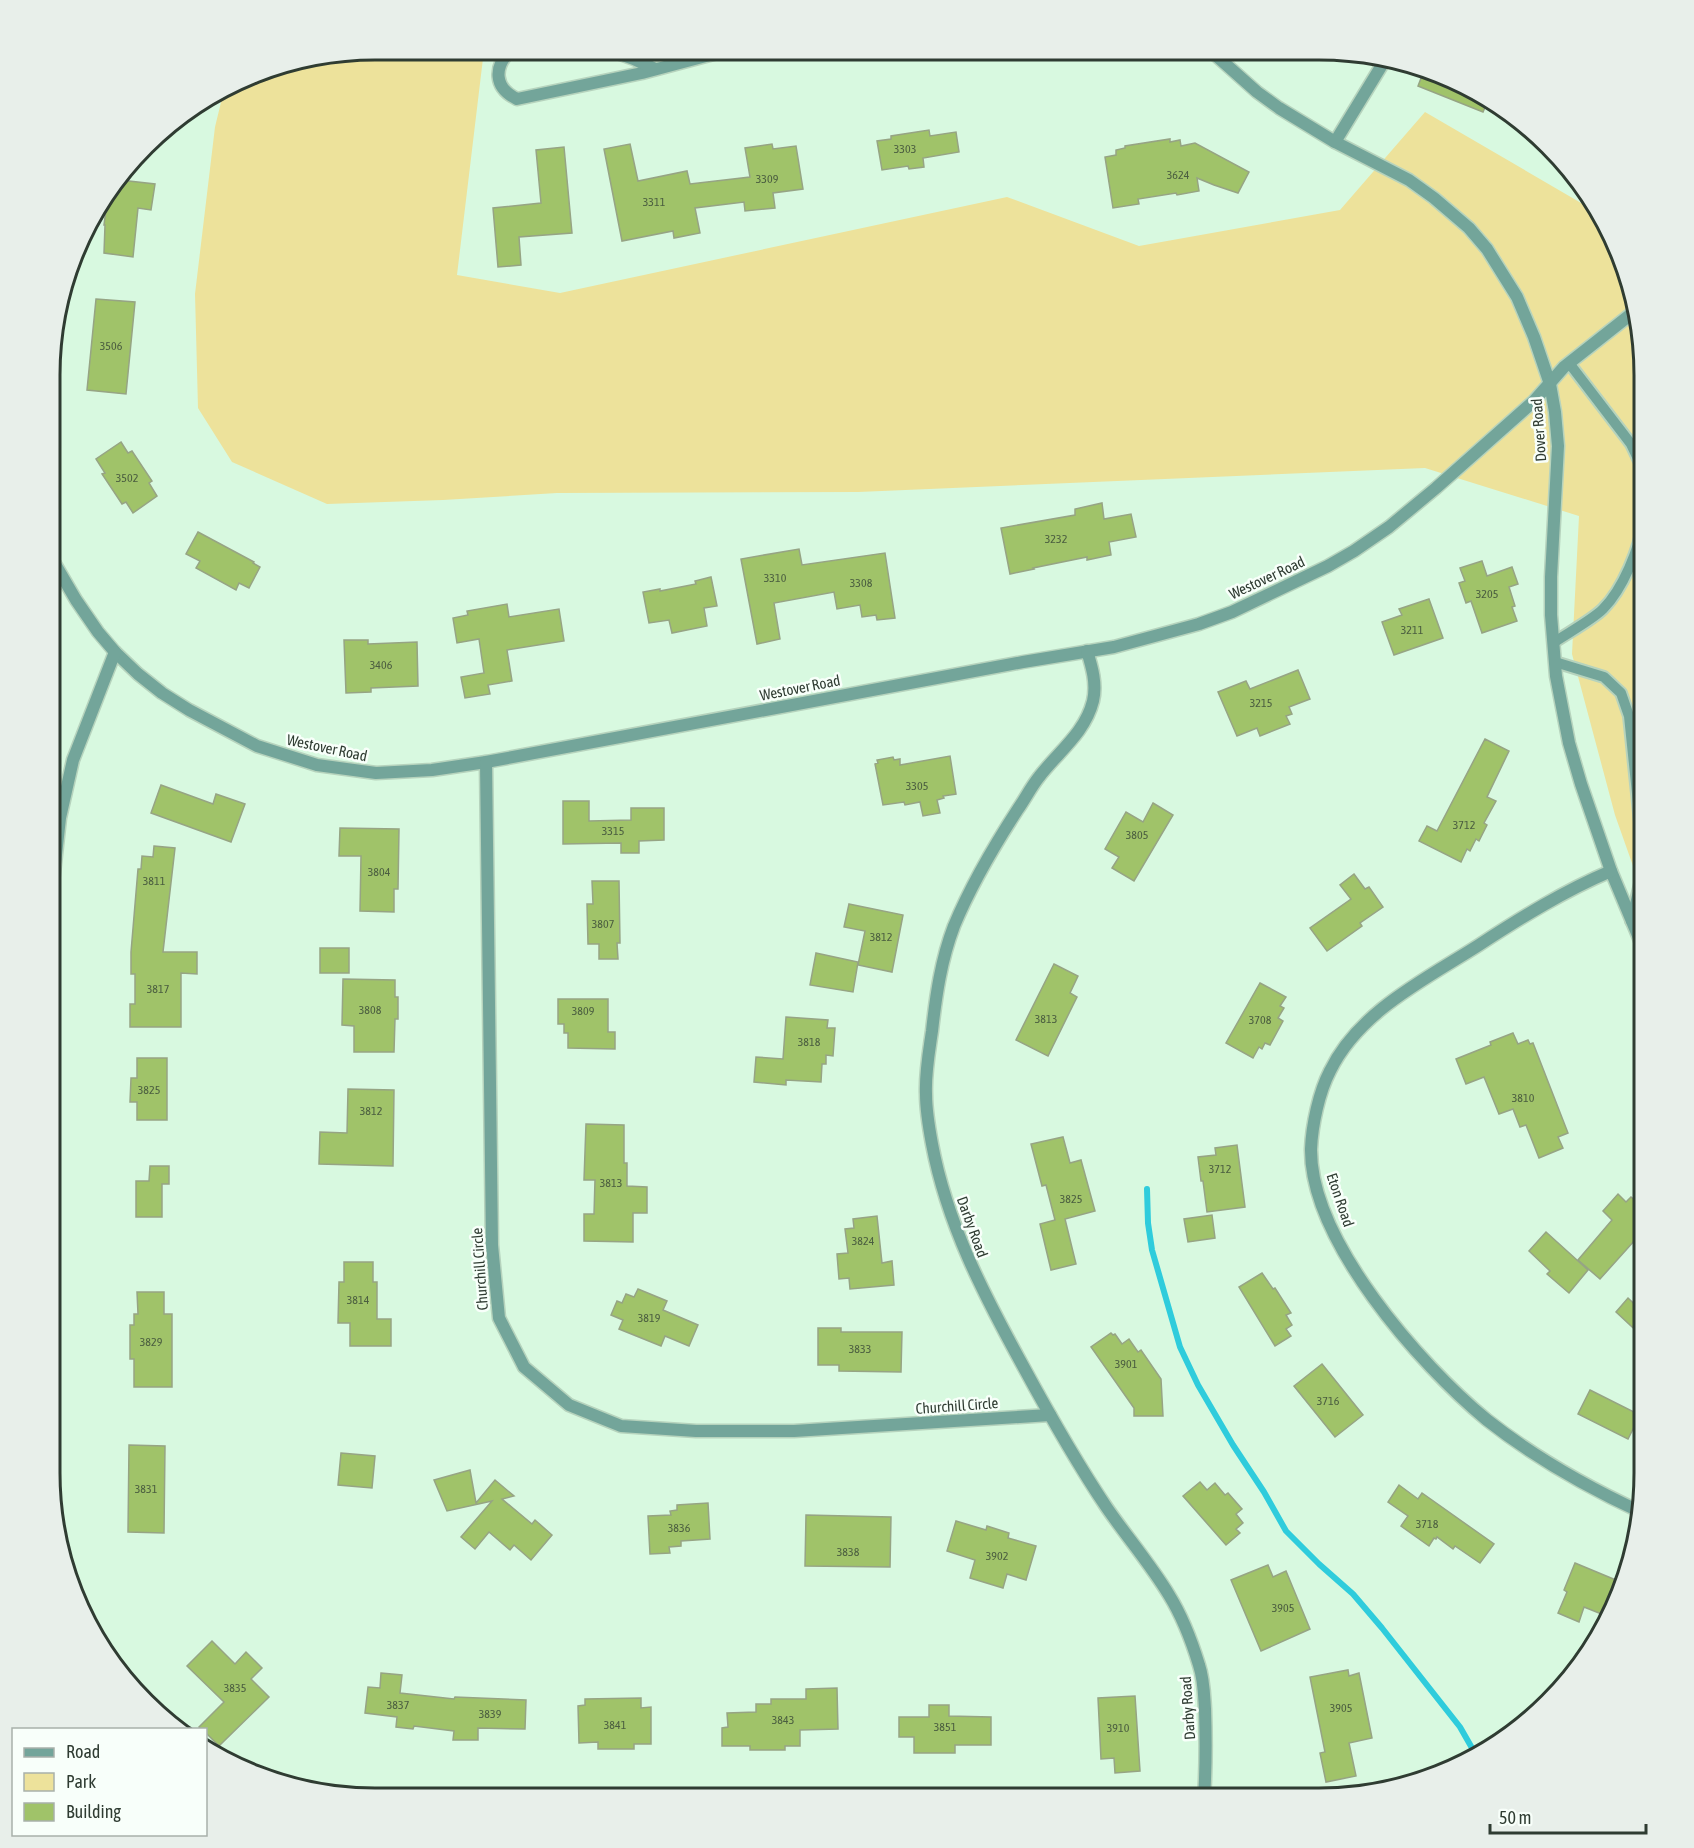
<svg xmlns="http://www.w3.org/2000/svg" width="1694" height="1848" viewBox="0 0 1694 1848" font-family="'Asap Condensed',sans-serif">
  <rect width="100%" height="100%" fill="#d8f9e0"/>
  <!-- green -->
  <polygon fill="#ede29b" points="375,50 484,50 457,275 560,293 1007,197 1139,246 1340,210 1425,112 1600,214 1627,271 1644,354 1644,897 1615,815 1572,654 1579,516 1425,468 858,492 557,493 443,500 327,504 232,462 198,408 195,294 215,127 223,94 270,67"/>
  <g fill="none" stroke-linecap="round" stroke-linejoin="round">
    <!-- stream -->
    <polyline stroke="#2fccdc" stroke-width="6" points="1147,1189 1148,1223 1152,1250 1180,1347 1198,1385 1233,1445 1264,1492 1286,1531 1319,1564 1353,1594 1382,1628 1460,1727 1476,1755"/>
  </g>
  <!-- building -->
  <g fill="#a0c369" stroke="#96a484" stroke-width="1.5">
    <polygon points="1423,73 1482,93 1489,98 1483,112 1418,86"/>
    <polygon points="929,130 930,136 956,132 959,152 923,158 924,167 909,169 908,166 882,170 877,141 891,139 891,136"/>
    <polygon points="1170,139 1170,142 1180,140 1181,146 1195,143 1249,172 1238,193 1214,185 1197,178 1199,191 1177,195 1176,193 1138,199 1139,204 1113,208 1105,157 1116,155 1116,150 1125,148 1125,146"/>
    <polygon points="630,144 638,181 687,171 690,184 750,177 745,148 772,144 773,149 796,146 803,189 773,193 775,208 745,211 744,202 695,208 700,233 674,238 673,231 622,241 604,149"/>
    <polygon points="564,147 572,233 519,237 521,265 498,267 493,208 541,203 536,150"/>
    <polygon points="120,180 155,184 151,210 138,208 133,257 104,253 105,225 104,225 108,194"/>
    <polygon points="96,299 135,302 126,394 87,390"/>
    <polygon points="121,442 128,453 132,451 152,481 149,483 157,496 133,513 126,502 122,504 102,474 105,473 96,459"/>
    <polygon points="1102,503 1104,519 1131,514 1136,537 1109,542 1111,555 1087,560 1087,557 1033,568 1034,569 1010,574 1001,528 1075,515 1075,509"/>
    <polygon points="198,532 254,562 253,563 260,567 249,588 239,583 236,590 196,568 200,561 186,554"/>
    <polygon points="799,549 802,565 885,553 895,618 877,620 876,615 862,617 860,605 837,609 834,592 774,603 780,639 757,644 741,559"/>
    <polygon points="1482,561 1487,576 1512,567 1518,584 1509,587 1515,606 1512,607 1517,621 1482,633 1471,601 1466,603 1459,583 1465,581 1460,568"/>
    <polygon points="711,577 717,606 704,608 707,626 672,633 669,620 649,623 643,592 660,589 660,591 696,584 695,581"/>
    <polygon points="1429,599 1443,638 1394,655 1382,622 1402,615 1399,609"/>
    <polygon points="507,604 509,617 559,609 564,641 507,650 512,681 488,685 490,694 465,698 461,677 484,673 479,639 457,643 453,618 468,615 467,611"/>
    <polygon points="344,640 368,640 368,644 417,642 418,686 371,688 371,692 346,693"/>
    <polygon points="1298,670 1310,699 1289,707 1292,714 1286,716 1290,724 1260,736 1257,728 1237,736 1218,692 1246,681 1250,689"/>
    <polygon points="1485,739 1509,751 1487,797 1496,801 1484,823 1487,825 1479,841 1476,839 1470,851 1467,849 1461,862 1419,841 1427,826 1437,831"/>
    <polygon points="950,756 956,794 943,796 944,798 937,800 940,813 923,816 920,802 905,805 904,802 883,805 875,764 878,763 877,760 893,757 894,760 900,759 900,765"/>
    <polygon points="161,785 213,804 216,794 245,804 231,842 151,813"/>
    <polygon points="563,801 589,801 589,821 631,820 631,808 664,808 664,840 639,841 639,853 621,853 621,843 563,844"/>
    <polygon points="1153,803 1173,815 1134,881 1112,868 1119,857 1105,849 1126,812 1143,822"/>
    <polygon points="340,828 399,829 398,889 394,889 394,912 360,911 361,856 339,856"/>
    <polygon points="154,846 175,848 163,952 197,952 197,974 181,973 181,1027 130,1027 130,1004 135,1004 135,974 131,974 131,952 138,869 141,869 142,856 153,857"/>
    <polygon points="1354,874 1365,889 1369,887 1383,907 1360,923 1362,926 1327,951 1310,928 1351,899 1340,885"/>
    <polygon points="592,881 619,881 620,943 617,943 618,959 599,959 599,944 588,944 587,904 593,904"/>
    <polygon points="849,904 903,915 892,972 858,965 865,931 844,927"/>
    <rect x="320" y="948" width="29" height="25"/>
    <polygon points="816,953 858,962 853,992 810,985"/>
    <polygon points="1054,964 1078,976 1070,993 1077,997 1048,1056 1016,1040"/>
    <polygon points="343,979 395,980 395,997 398,997 398,1019 395,1019 394,1052 354,1052 354,1026 342,1025"/>
    <polygon points="1260,983 1286,997 1280,1006 1284,1008 1278,1018 1283,1021 1270,1045 1265,1043 1262,1049 1259,1047 1253,1058 1226,1043"/>
    <polygon points="558,999 608,999 608,1032 615,1032 615,1049 568,1048 568,1033 564,1033 564,1024 558,1024"/>
    <polygon points="786,1017 828,1020 827,1028 835,1028 833,1056 826,1055 826,1064 822,1064 821,1082 786,1080 786,1085 754,1082 756,1057 783,1059"/>
    <polygon points="1513,1033 1518,1044 1528,1040 1530,1044 1533,1043 1568,1133 1558,1137 1563,1148 1539,1158 1526,1125 1520,1127 1513,1109 1499,1114 1484,1077 1466,1084 1456,1059 1491,1045 1490,1042"/>
    <polygon points="137,1058 167,1058 167,1120 137,1120 137,1102 130,1102 131,1078 137,1078"/>
    <polygon points="348,1089 394,1090 393,1166 319,1164 320,1132 347,1133"/>
    <polygon points="586,1124 624,1125 624,1163 627,1163 627,1186 647,1187 647,1213 633,1213 633,1242 584,1241 584,1214 594,1214 595,1180 584,1180"/>
    <polygon points="1063,1137 1070,1163 1081,1160 1095,1211 1065,1219 1076,1264 1051,1270 1040,1224 1055,1220 1046,1185 1042,1186 1031,1144"/>
    <polygon points="1237,1145 1245,1207 1207,1212 1203,1181 1201,1181 1198,1157 1216,1155 1215,1148"/>
    <polygon points="150,1166 169,1166 169,1184 162,1184 162,1217 136,1217 136,1181 149,1181"/>
    <polygon points="1618,1194 1626,1202 1631,1197 1644,1208 1644,1230 1600,1279 1578,1260 1612,1220 1603,1211"/>
    <polygon points="1212,1215 1215,1238 1188,1242 1184,1219"/>
    <polygon points="877,1216 882,1263 892,1261 894,1285 850,1289 849,1278 839,1279 837,1254 848,1253 845,1229 854,1228 853,1219"/>
    <polygon points="1546,1232 1588,1270 1569,1293 1547,1274 1550,1271 1529,1251"/>
    <polygon points="344,1262 373,1262 373,1282 377,1282 377,1319 391,1319 391,1346 350,1346 350,1323 338,1323 339,1282 344,1282"/>
    <polygon points="1262,1273 1273,1289 1275,1288 1291,1313 1286,1315 1292,1325 1286,1329 1291,1336 1275,1346 1239,1287"/>
    <polygon points="638,1289 667,1301 663,1310 698,1325 689,1346 665,1336 661,1346 619,1329 623,1320 611,1315 617,1301 622,1303 626,1294 634,1297"/>
    <polygon points="137,1292 164,1292 164,1314 172,1314 172,1387 134,1387 134,1359 130,1359 130,1325 134,1325 134,1314 138,1314"/>
    <polygon points="1628,1298 1644,1313 1644,1338 1616,1312"/>
    <polygon points="818,1328 841,1328 841,1332 902,1332 901,1372 839,1371 839,1365 818,1365"/>
    <polygon points="1111,1333 1113,1335 1115,1334 1122,1344 1129,1339 1138,1352 1141,1350 1161,1379 1163,1416 1134,1416 1134,1408 1091,1347"/>
    <polygon points="1322,1364 1363,1415 1335,1437 1294,1386"/>
    <polygon points="1590,1390 1640,1415 1628,1439 1578,1414"/>
    <polygon points="129,1445 165,1446 164,1533 128,1532"/>
    <polygon points="341,1453 375,1456 372,1488 338,1485"/>
    <polygon points="470,1470 476,1503 495,1480 514,1496 502,1499 532,1524 535,1520 552,1535 531,1560 514,1545 510,1550 489,1532 475,1549 461,1537 492,1501 447,1511 434,1480"/>
    <polygon points="1200,1482 1207,1490 1215,1483 1225,1495 1228,1493 1242,1509 1236,1514 1243,1523 1236,1529 1240,1533 1226,1545 1183,1496"/>
    <polygon points="1399,1485 1418,1499 1422,1493 1494,1544 1480,1563 1455,1546 1453,1549 1437,1537 1436,1539 1434,1538 1429,1546 1401,1526 1408,1516 1388,1502"/>
    <polygon points="708,1503 710,1539 681,1541 681,1546 669,1547 670,1553 650,1554 648,1516 671,1515 670,1511 677,1510 677,1505"/>
    <polygon points="806,1515 891,1517 890,1567 805,1566"/>
    <polygon points="956,1521 986,1530 987,1526 1009,1533 1008,1538 1036,1546 1026,1580 1007,1574 1003,1588 970,1578 975,1560 947,1551"/>
    <polygon points="1575,1563 1623,1583 1609,1617 1584,1607 1579,1622 1558,1613 1567,1592 1564,1590"/>
    <polygon points="1268,1565 1273,1577 1286,1571 1310,1629 1261,1651 1231,1580"/>
    <polygon points="212,1641 235,1664 246,1652 262,1668 251,1679 269,1697 219,1746 206,1733 206,1730 202,1730 199,1727 224,1702 187,1666"/>
    <polygon points="1348,1670 1349,1676 1359,1673 1372,1738 1349,1743 1356,1776 1326,1782 1320,1753 1325,1752 1310,1677"/>
    <polygon points="381,1673 402,1675 400,1693 454,1699 455,1697 526,1700 525,1729 478,1728 478,1740 453,1740 454,1731 414,1726 413,1729 396,1727 397,1717 365,1713 368,1687 380,1688"/>
    <polygon points="837,1688 838,1729 800,1730 800,1746 785,1746 785,1750 750,1750 750,1746 722,1746 722,1728 728,1727 727,1713 756,1712 756,1704 771,1704 771,1699 806,1699 806,1689"/>
    <polygon points="1135,1696 1140,1771 1115,1773 1114,1758 1101,1759 1098,1698"/>
    <polygon points="641,1698 641,1708 651,1707 651,1744 634,1744 634,1749 598,1749 598,1742 579,1743 578,1706 585,1705 585,1699"/>
    <polygon points="929,1705 949,1705 949,1716 991,1717 991,1745 955,1745 955,1753 914,1753 914,1737 899,1737 899,1717 929,1717"/>
  </g>
  <g fill="none" stroke-linecap="round" stroke-linejoin="round">
    <defs>
      <g id="lane">
        <polyline points="1569,363 1631,444 1642,467 1644,486"/>
        <path d="M1553 643C1566 634 1592 620 1603 609 1623 589 1639 549 1644 521"/>
        <polyline points="1555,662 1604,677 1621,693 1629,716 1644,861"/>
        <polyline points="1631,921 1644,867"/>
      </g>
      <g id="street">
        <path d="M511 50C493 67 494 88 517 99L642 73 721 52 792 51"/>
        <polyline points="609,50 634,59 655,69"/>
        <polyline points="1212,52 1257,92 1279,108 1335,142 1409,180 1434,198 1469,228 1487,249 1517,297 1534,337 1550,384 1555,412 1558,446 1551,577 1551,615 1556,676 1569,743 1581,784 1611,871 1644,950"/>
        <polyline points="1335,142 1385,60"/>
        <polyline points="55,564 76,600 98,632 115,652 138,674 162,693 189,710 257,746 317,765 376,773 432,770 486,762 1023,662 1114,647 1199,624 1232,612 1328,566 1354,551 1389,527 1436,488 1534,401 1564,367 1635,311"/>
        <path d="M1087 651C1092 667 1097 684 1093 701 1085 733 1058 752 1039 777 1031 787 1025 799 1018 809 994 846 971 885 954 926 941 960 936 995 932 1031 929 1052 925 1073 926 1094 926 1111 929 1128 932 1144 947 1224 984 1295 1023 1366 1049 1414 1076 1462 1107 1508 1127 1537 1151 1565 1169 1595 1182 1616 1192 1642 1199 1665 1204 1680 1204 1694 1205 1709 1206 1739 1206 1768 1204 1798"/>
        <polyline points="486,762 492,1245 499,1318 524,1367 569,1405 621,1426 696,1431 794,1431 1050,1415"/>
        <path d="M1611 871C1564 891 1522 917 1479 945 1426 979 1359 1011 1330 1071 1319 1092 1312 1125 1311 1149 1310 1240 1420 1365 1487 1420 1534 1457 1587 1487 1641 1512"/>
        <polyline points="53,882 60,818 73,760 115,652"/>
      </g>
    </defs>
    <!-- lane casing -->
    <use href="#lane" stroke="#b6d3bd" stroke-width="14"/>
    <!-- street casing -->
    <use href="#street" stroke="#b6d3bd" stroke-width="15"/>
    <!-- lane -->
    <use href="#lane" stroke="#73a59a" stroke-width="10"/>
    <!-- street -->
    <use href="#street" stroke="#73a59a" stroke-width="12"/>
  </g>
  <g text-anchor="middle" stroke-width="5" stroke-linejoin="round" paint-order="stroke">
    <!-- number labels -->
    <g font-size="12" fill="#4b5e40">
      <text x="905" y="153">3303</text>
      <text x="1178" y="179">3624</text>
      <text x="767" y="183">3309</text>
      <text x="654" y="206">3311</text>
      <text x="111" y="350">3506</text>
      <text x="127" y="482">3502</text>
      <text x="1056" y="543">3232</text>
      <text x="775" y="582">3310</text>
      <text x="861" y="587">3308</text>
      <text x="1487" y="598">3205</text>
      <text x="1412" y="634">3211</text>
      <text x="381" y="669">3406</text>
      <text x="1261" y="707">3215</text>
      <text x="917" y="790">3305</text>
      <text x="1464" y="829">3712</text>
      <text x="613" y="835">3315</text>
      <text x="1137" y="839">3805</text>
      <text x="379" y="876">3804</text>
      <text x="154" y="885">3811</text>
      <text x="603" y="928">3807</text>
      <text x="881" y="941">3812</text>
      <text x="158" y="993">3817</text>
      <text x="370" y="1014">3808</text>
      <text x="583" y="1015">3809</text>
      <text x="1046" y="1023">3813</text>
      <text x="1260" y="1024">3708</text>
      <text x="809" y="1046">3818</text>
      <text x="149" y="1094">3825</text>
      <text x="1523" y="1102">3810</text>
      <text x="371" y="1115">3812</text>
      <text x="1220" y="1173">3712</text>
      <text x="611" y="1187">3813</text>
      <text x="1071" y="1203">3825</text>
      <text x="863" y="1245">3824</text>
      <text x="358" y="1304">3814</text>
      <text x="649" y="1322">3819</text>
      <text x="151" y="1346">3829</text>
      <text x="860" y="1353">3833</text>
      <text x="1126" y="1368">3901</text>
      <text x="1328" y="1405">3716</text>
      <text x="146" y="1493">3831</text>
      <text x="1427" y="1528">3718</text>
      <text x="679" y="1532">3836</text>
      <text x="848" y="1556">3838</text>
      <text x="997" y="1560">3902</text>
      <text x="1283" y="1612">3905</text>
      <text x="235" y="1692">3835</text>
      <text x="398" y="1709">3837</text>
      <text x="1341" y="1712">3905</text>
      <text x="490" y="1718">3839</text>
      <text x="783" y="1724">3843</text>
      <text x="615" y="1729">3841</text>
      <text x="945" y="1731">3851</text>
      <text x="1118" y="1732">3910</text>
    </g>
    <!-- street labels -->
    <g font-size="15" fill="#2f3c32" stroke="#f8fffa">
      <text transform="translate(1539 430) rotate(-94)" y="5">Dover Road</text>
      <text transform="translate(1267 578) rotate(-25)" y="5">Westover Road</text>
      <text transform="translate(800 688) rotate(-11)" y="5">Westover Road</text>
      <text transform="translate(327 748) rotate(12)" y="5">Westover Road</text>
      <text transform="translate(1340 1200) rotate(71)" y="5">Eton Road</text>
      <text transform="translate(972 1227) rotate(70)" y="5">Darby Road</text>
      <text transform="translate(480 1269) rotate(-94)" y="5">Churchill Circle</text>
      <text transform="translate(957 1406) rotate(-4)" y="5">Churchill Circle</text>
      <text transform="translate(1188 1708) rotate(-94)" y="5">Darby Road</text>
    </g>
  </g>
  <!-- crop -->
  <path d="M0 0H1694V1848H0ZM375 60H1319A315 315 0 0 1 1634 375V1473A315 315 0 0 1 1319 1788H375A315 315 0 0 1 60 1473V375A315 315 0 0 1 375 60Z" fill="#e8efea" fill-rule="evenodd"/>
  <path fill="none" stroke="#2f3c32" stroke-width="3" d="M375 60H1319A315 315 0 0 1 1634 375V1473A315 315 0 0 1 1319 1788H375A315 315 0 0 1 60 1473V375A315 315 0 0 1 375 60Z"/>
  <!-- legend -->
  <rect x="12" y="1728" width="195" height="108" fill="#f8fffa" stroke="#a8b1aa" stroke-width="1.5"/>
  <rect x="24" y="1748" width="30" height="9" fill="#73a59a" stroke="#a8b1aa" stroke-width="1.5"/>
  <text x="66" y="1758" font-size="18" fill="#2f3c32">Road</text>
  <rect x="24" y="1773" width="30" height="18" fill="#ede29b" stroke="#a8b1aa" stroke-width="1.5"/>
  <text x="66" y="1788" font-size="18" fill="#2f3c32">Park</text>
  <rect x="24" y="1803" width="30" height="18" fill="#a0c369" stroke="#a8b1aa" stroke-width="1.5"/>
  <text x="66" y="1818" font-size="18" fill="#2f3c32">Building</text>
  <!-- scale -->
  <path d="M1490 1824v9h156v-9" fill="none" stroke="#2f3c32" stroke-width="3"/>
  <text x="1499" y="1824" font-size="18" fill="#2f3c32" stroke="#f8fffa" stroke-width="4.5" paint-order="stroke">50 m</text>
</svg>
